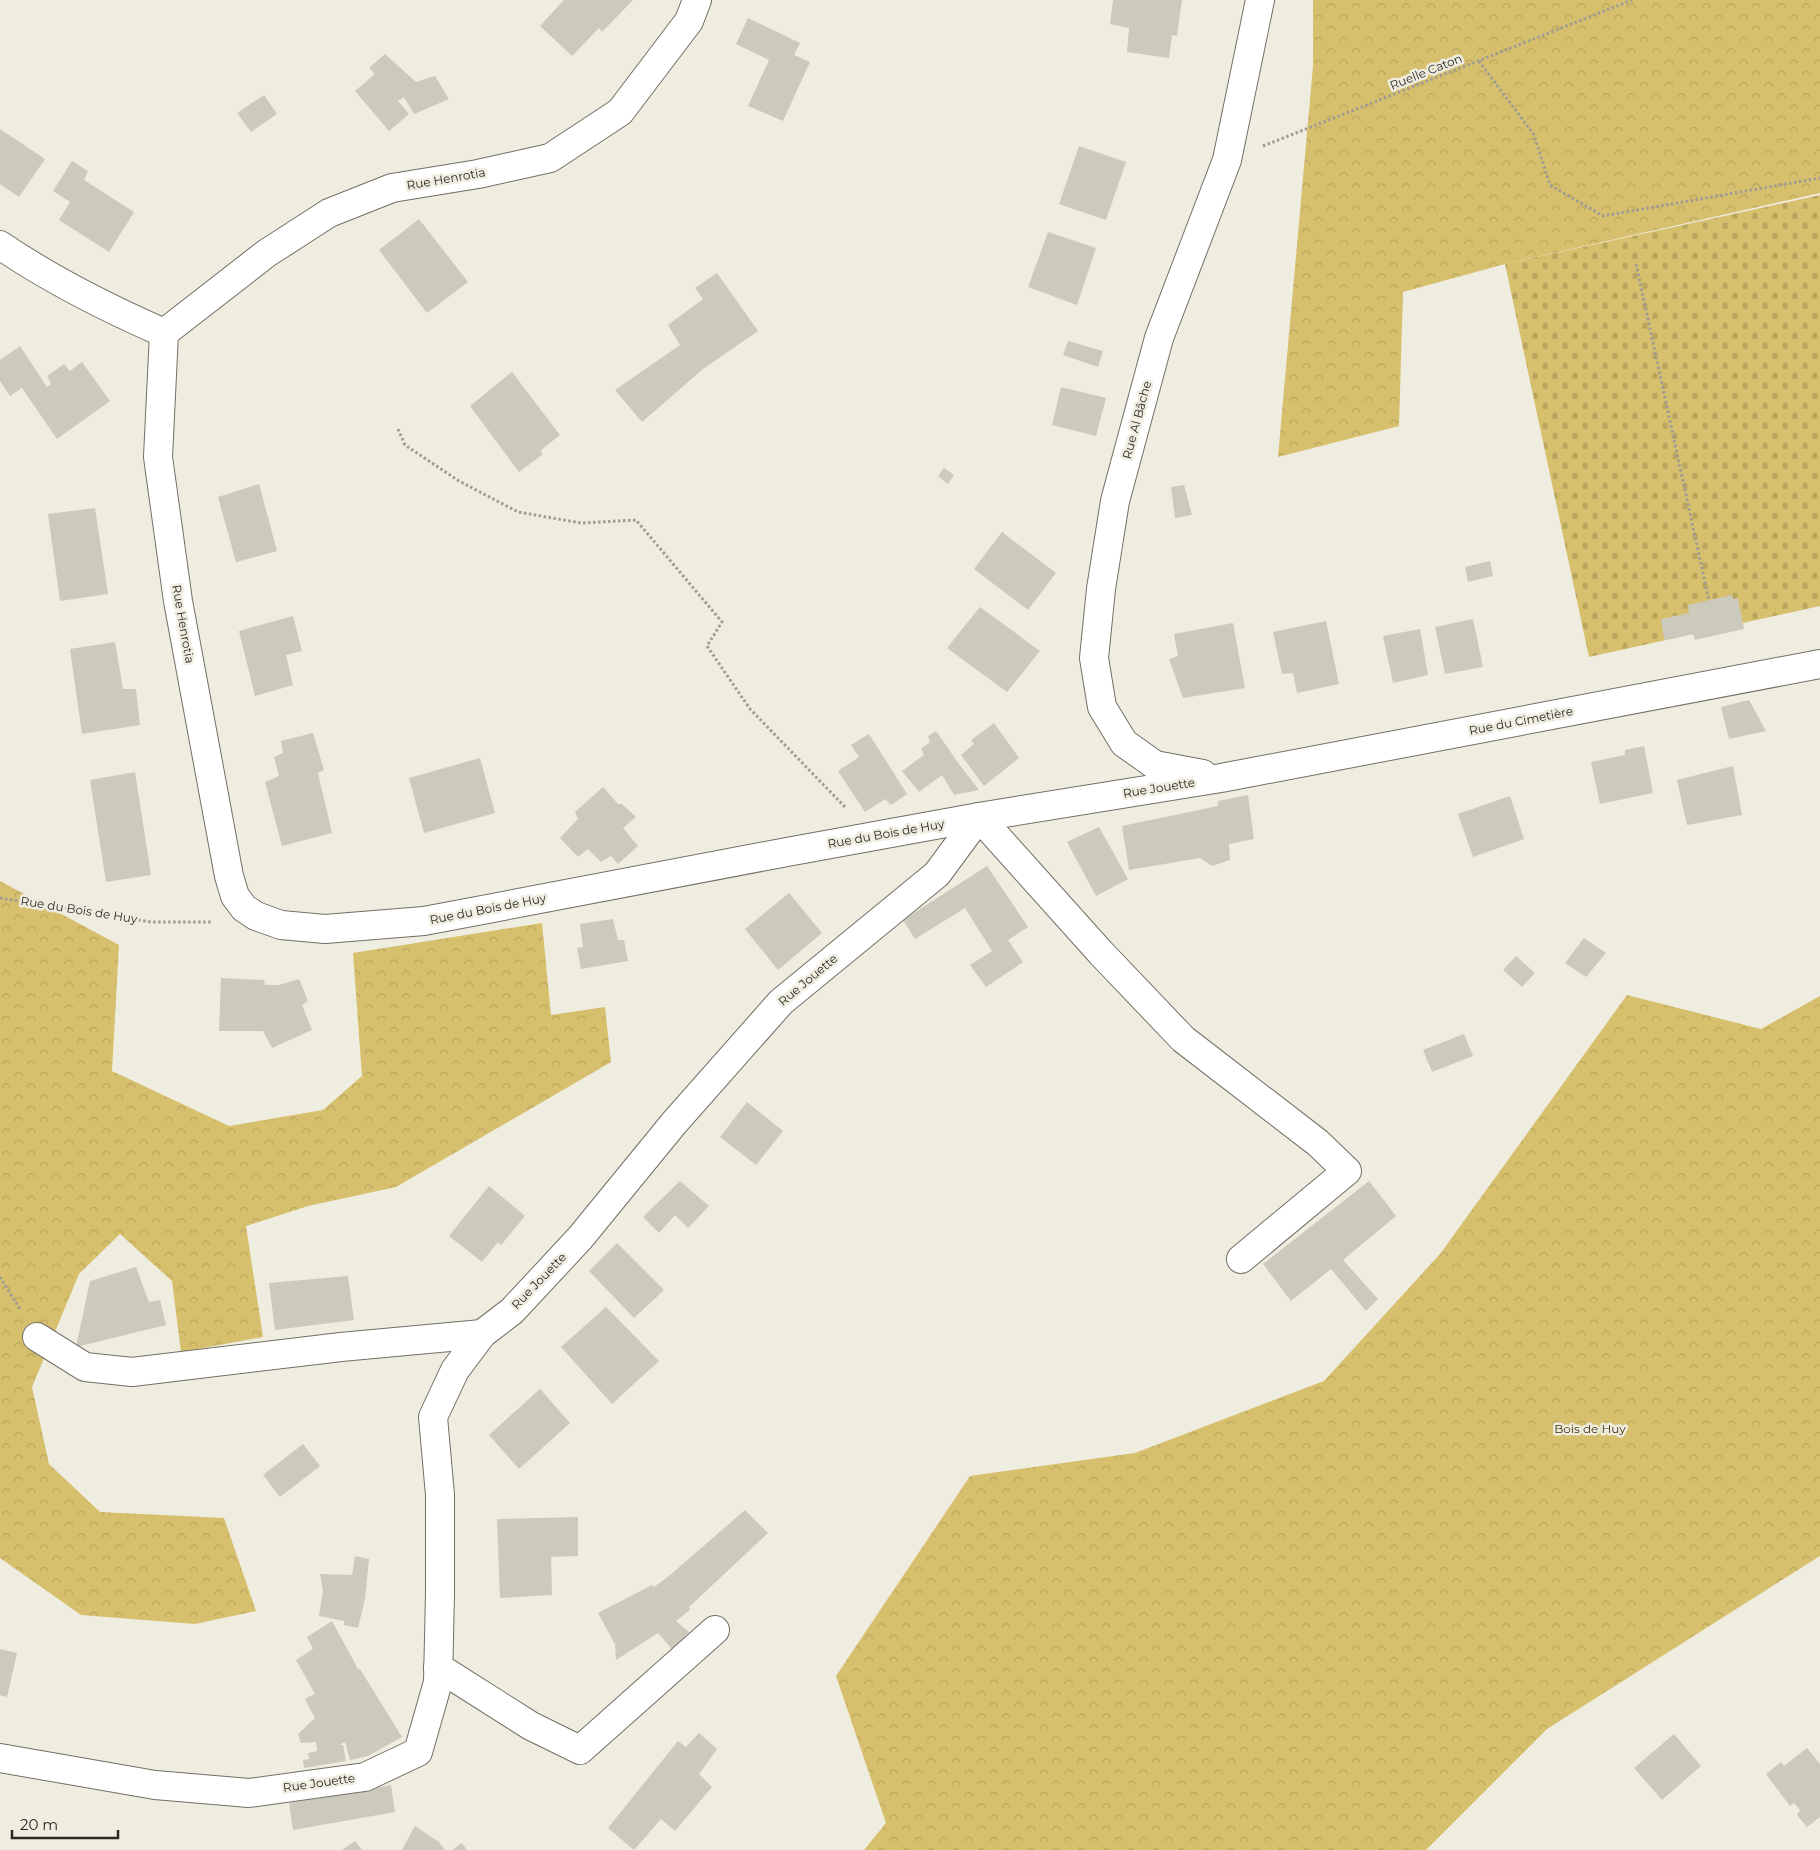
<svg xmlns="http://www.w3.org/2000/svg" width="1820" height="1850" viewBox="0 0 1820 1850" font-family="Montserrat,sans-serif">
  <defs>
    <pattern id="forest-crowns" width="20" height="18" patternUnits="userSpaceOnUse" patternTransform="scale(1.25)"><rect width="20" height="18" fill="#d7c06d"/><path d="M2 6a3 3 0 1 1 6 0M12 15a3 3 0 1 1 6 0" fill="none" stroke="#b9a55e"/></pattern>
    <pattern id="cemetery-stones" width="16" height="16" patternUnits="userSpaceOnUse" patternTransform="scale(1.25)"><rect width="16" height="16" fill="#d7c06d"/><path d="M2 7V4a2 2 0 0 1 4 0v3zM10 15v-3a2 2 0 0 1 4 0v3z" fill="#b9a55e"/></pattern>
  </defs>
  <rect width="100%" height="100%" fill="#efece0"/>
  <!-- forest -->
  <g fill="url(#forest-crowns)">
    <polygon points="1313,0 1820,0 1820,193 1505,264 1403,292 1399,426 1278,457 1313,66"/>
    <polygon points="0,881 119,945 112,1071 229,1126 323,1110 362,1076 353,953 542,923 551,1015 605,1007 611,1062 396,1187 308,1206 246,1226 263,1337 181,1352 172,1281 120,1234 79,1274 32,1387 49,1464 100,1512 224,1518 256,1611 195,1624 81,1615 0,1558"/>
    <polygon points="1627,995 1761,1029 1820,996 1820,1556 1547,1729 1426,1850 864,1850 886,1823 836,1676 970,1476 1135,1453 1324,1381 1440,1254"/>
  </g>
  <!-- cemetery -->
  <polygon fill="url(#cemetery-stones)" points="1820,195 1820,606 1589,657 1505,264"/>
  <!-- building -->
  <g fill="#ccc9bd">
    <polygon points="564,0 633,0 602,32 599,28 572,56 540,26"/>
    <polygon points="1113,0 1182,0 1177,36 1172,35 1169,58 1127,52 1129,28 1110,24"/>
    <polygon points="748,18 800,43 794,55 810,62 783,121 748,106 769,60 736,44"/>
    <polygon points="385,54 416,82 435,76 449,99 414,114 404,97 398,101 409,114 389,131 355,91 375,74 369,68"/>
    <polygon points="264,95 277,114 251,132 237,113"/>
    <polygon points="0,129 45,159 19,197 0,184"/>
    <polygon points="1079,146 1126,162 1106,220 1059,204"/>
    <polygon points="72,161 88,171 84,180 134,212 109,252 59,220 70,202 53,191"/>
    <polygon points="419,219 468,282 427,313 379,250"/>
    <polygon points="1048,232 1096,248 1077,305 1028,287"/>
    <polygon points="717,273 758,331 703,369 642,422 615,390 680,345 668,325 703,299 695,288"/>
    <polygon points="1068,341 1103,351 1098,367 1063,355"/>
    <polygon points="20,346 47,387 51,384 47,376 64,364 70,371 82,362 110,401 57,439 22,388 10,396 0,381 0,360"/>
    <polygon points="512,372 560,435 541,450 542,455 519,472 470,406"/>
    <polygon points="1061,387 1106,398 1096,436 1052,425"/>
    <polygon points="944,468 954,475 948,484 938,476"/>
    <polygon points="259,484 277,551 236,562 218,497"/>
    <polygon points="1184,485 1192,515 1175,518 1171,487"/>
    <polygon points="95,508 108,594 60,601 48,514"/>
    <polygon points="1002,532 1056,573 1028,610 974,569"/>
    <polygon points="1490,561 1493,576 1468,582 1465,567"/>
    <polygon points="1732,595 1733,599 1738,598 1744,629 1695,640 1693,634 1664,640 1661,619 1689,613 1688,605"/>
    <polygon points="980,607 1040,651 1007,692 947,648"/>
    <polygon points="293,616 302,651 286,655 293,685 255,696 239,631"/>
    <polygon points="1473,619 1483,667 1445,674 1435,627"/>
    <polygon points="1326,621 1339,684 1297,693 1293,673 1282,674 1273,632"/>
    <polygon points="1233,623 1245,688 1183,698 1169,659 1178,656 1174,634"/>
    <polygon points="1420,629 1428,675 1393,683 1383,636"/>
    <polygon points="115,642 123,689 136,689 140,725 82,734 70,649"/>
    <polygon points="1749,700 1766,731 1729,739 1721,707"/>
    <polygon points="994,723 1019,758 984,786 961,755 974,744 971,740"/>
    <polygon points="936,731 959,764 979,790 954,795 942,775 919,792 902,771 924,755 921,749 930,742 928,736"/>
    <polygon points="313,733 324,770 318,773 332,833 282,846 265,782 279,776 274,757 283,753 281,741"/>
    <polygon points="869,734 907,794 891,805 885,799 865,812 838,771 859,757 851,745"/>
    <polygon points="1644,746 1653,793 1600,804 1591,762 1625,755 1625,750"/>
    <polygon points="480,758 495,813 424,833 409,778"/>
    <polygon points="1733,766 1742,815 1687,825 1677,780"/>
    <polygon points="135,772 151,875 106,882 90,780"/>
    <polygon points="603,787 618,804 622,804 636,817 623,828 638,846 618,864 611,856 601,862 588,849 578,857 560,838 578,819 575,812"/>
    <polygon points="1248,795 1254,839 1229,844 1230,860 1212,866 1200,858 1129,870 1122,826 1218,806 1218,801"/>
    <polygon points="1510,796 1524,839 1473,857 1458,814"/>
    <polygon points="1099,827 1128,879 1096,896 1067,842"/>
    <polygon points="987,866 1028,927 1008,940 1023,962 986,987 970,965 992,951 965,908 915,939 903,920"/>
    <polygon points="789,893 822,933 778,970 745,929"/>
    <polygon points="613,919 618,940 624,940 628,961 581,969 577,948 583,947 580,924"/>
    <polygon points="1584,938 1606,953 1586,977 1565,963"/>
    <polygon points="1516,956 1535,973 1522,987 1503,970"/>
    <polygon points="221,978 264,980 265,985 279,985 299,979 308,1001 302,1005 312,1030 272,1048 263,1031 219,1031"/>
    <polygon points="1464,1034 1473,1056 1432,1072 1423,1050"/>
    <polygon points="747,1102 783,1131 756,1165 720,1137"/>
    <polygon points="680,1181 709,1206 688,1228 675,1215 659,1233 643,1217"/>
    <polygon points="1369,1181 1396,1216 1343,1260 1378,1299 1366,1311 1331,1269 1291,1301 1263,1264"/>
    <polygon points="489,1186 525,1216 501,1245 498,1242 482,1262 449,1236"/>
    <polygon points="617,1243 664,1290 634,1318 589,1271"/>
    <polygon points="136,1267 149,1302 160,1300 166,1325 76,1347 90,1281"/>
    <polygon points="348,1276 354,1320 275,1330 269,1283"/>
    <polygon points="606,1307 659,1361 612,1404 561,1347"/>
    <polygon points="540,1389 570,1423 519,1469 489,1435"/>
    <polygon points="303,1444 320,1466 280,1497 263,1475"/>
    <polygon points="745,1510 768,1533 689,1607 690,1610 676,1621 689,1632 672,1649 658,1633 616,1660 615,1644 598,1613 652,1585 654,1587 669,1576"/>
    <polygon points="578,1517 578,1556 551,1557 552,1595 500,1598 497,1519"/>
    <polygon points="355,1556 369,1559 365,1599 358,1628 344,1625 344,1621 319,1616 323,1591 320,1574 352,1575"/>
    <polygon points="332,1621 358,1669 360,1669 402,1737 368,1756 350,1760 345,1742 339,1745 343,1745 346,1761 304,1768 303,1760 309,1759 308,1753 317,1751 316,1742 301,1743 298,1734 315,1718 305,1699 315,1694 296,1660 313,1649 307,1637"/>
    <polygon points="0,1649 17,1653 7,1697 0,1695"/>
    <polygon points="699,1733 717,1749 699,1774 712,1787 675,1831 661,1819 634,1850 608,1828 678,1741 686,1747"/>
    <polygon points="1674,1734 1701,1766 1662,1800 1634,1768"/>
    <polygon points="1807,1748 1820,1764 1820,1817 1807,1827 1797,1815 1800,1810 1794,1803 1790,1806 1766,1774 1781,1762 1784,1766"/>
    <polygon points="391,1785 395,1812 293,1830 289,1803"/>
    <polygon points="415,1826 439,1842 445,1850 402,1850"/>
    <polygon points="355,1841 362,1850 342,1850"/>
    <polygon points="462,1843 467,1850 452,1850"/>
  </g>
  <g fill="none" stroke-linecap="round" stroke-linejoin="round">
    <defs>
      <g id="minor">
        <polyline points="697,0 689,21 620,112 550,158 478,174 392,188 329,213 267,253 164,333 158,457 178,601 229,876 235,896 244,908 256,916 281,925 325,929 424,921 787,852 979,817 1221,778 1820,664"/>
        <path d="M0 245C51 280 107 308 164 333"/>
        <polyline points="1203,774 1155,765 1124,743 1102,707 1094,658 1101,589 1115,501 1159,338 1227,160 1260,0"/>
        <polyline points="979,817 1101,953 1183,1039 1318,1143 1347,1171 1241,1259"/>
        <polyline points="37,1337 85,1367 132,1372 341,1347 482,1334"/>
        <polyline points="438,1667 531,1726 580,1750 715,1630"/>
        <polyline points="0,1758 155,1785 249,1793 365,1777 418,1752 438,1682 440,1593 440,1495 433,1417 455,1370 482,1334 512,1311 580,1238 674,1123 781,1002 937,874 979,817"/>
      </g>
    </defs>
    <!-- minor casing -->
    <use href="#minor" stroke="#726f65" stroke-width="30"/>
    <!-- path -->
    <g stroke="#9f9c93" stroke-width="3" stroke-dasharray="2.5 2.5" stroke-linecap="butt">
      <polyline points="1479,61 1534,135 1550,185 1603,216 1820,178"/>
      <polyline points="1263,146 1632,0"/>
      <polyline points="1636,264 1709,601"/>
      <polyline points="398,429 405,445 459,481 518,512 581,523 636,520 722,622 707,646 750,709 846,808"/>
      <polyline points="0,898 151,922 212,922"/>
      <polyline points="0,1277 21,1311"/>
    </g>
    <!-- minor -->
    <use href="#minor" stroke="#fff" stroke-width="28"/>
  </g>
  <g text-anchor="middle" stroke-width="5" stroke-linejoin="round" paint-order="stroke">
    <!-- street labels -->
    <g font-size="12" fill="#292823" stroke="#efece0">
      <text transform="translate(1426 72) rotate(-22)" y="4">Ruelle Caton</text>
      <text transform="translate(446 179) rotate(-10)" y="4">Rue Henrotia</text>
      <text transform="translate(1137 420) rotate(-75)" y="4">Rue Al Bâche</text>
      <text transform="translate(183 624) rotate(80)" y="4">Rue Henrotia</text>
      <text transform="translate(1521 721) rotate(-11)" y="4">Rue du Cimetière</text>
      <text transform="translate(1159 788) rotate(-9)" y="4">Rue Jouette</text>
      <text transform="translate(886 834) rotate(-10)" y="4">Rue du Bois de Huy</text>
      <text transform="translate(488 909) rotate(-11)" y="4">Rue du Bois de Huy</text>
      <text transform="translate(79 910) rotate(9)" y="4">Rue du Bois de Huy</text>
      <text transform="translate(808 980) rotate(-40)" y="4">Rue Jouette</text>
      <text transform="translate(539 1281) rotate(-46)" y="4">Rue Jouette</text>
      <text transform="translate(319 1783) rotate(-8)" y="4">Rue Jouette</text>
    </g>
    <!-- park labels -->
    <g font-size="12" fill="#3c320c" stroke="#efece0">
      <text x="1590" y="1433">Bois de Huy</text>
    </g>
  </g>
  <!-- scale -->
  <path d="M12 1830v8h106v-8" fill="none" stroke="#292823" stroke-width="2.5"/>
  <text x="20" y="1830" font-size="15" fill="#292823" stroke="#efece0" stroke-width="4" paint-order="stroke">20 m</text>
</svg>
